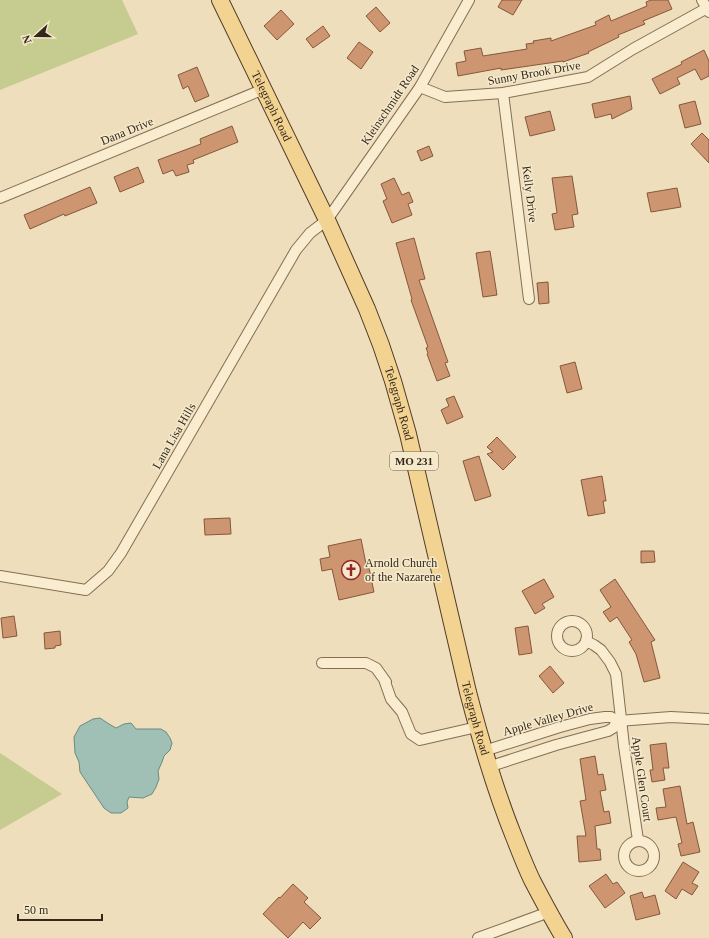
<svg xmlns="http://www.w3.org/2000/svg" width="709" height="938" viewBox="0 0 709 938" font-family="Georgia,serif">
  <rect width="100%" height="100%" fill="#eedebc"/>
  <!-- green -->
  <g fill="#c6cb90">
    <polygon points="0,0 122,0 138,34 0,90"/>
    <polygon points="0,753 62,794 0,830"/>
  </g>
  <!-- water -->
  <polygon fill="#a0bfb5" stroke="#688c82" points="100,718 109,724 116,728 124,724 131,723 136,729 161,729 166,732 170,738 172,743 170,750 164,756 162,762 158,771 159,779 156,787 152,794 143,798 129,797 127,802 128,808 121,813 111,813 104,808 80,772 79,762 75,753 74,737 80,726 93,719"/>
  <!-- building -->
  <g fill="#cd9671" stroke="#85573b">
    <polygon points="502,0 522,0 513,15 498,7"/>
    <polygon points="651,0 668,0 672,9 643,21 645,24 618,35 619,37 588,52 589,53 563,62 563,61 501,70 501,68 458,76 456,63 466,61 464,51 481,48 483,56 527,49 526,44 534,43 533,41 551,38 551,41 596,25 595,22 609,15 611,21 647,6 646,2"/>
    <polygon points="376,7 390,23 380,32 366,16"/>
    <polygon points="281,10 294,24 277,40 264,26"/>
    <polygon points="323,26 330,36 313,48 306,39"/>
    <polygon points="359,42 373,52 361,69 347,58"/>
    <polygon points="704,50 709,61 709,76 701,80 695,69 677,78 680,84 660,94 652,79 682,64 681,62"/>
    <polygon points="197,67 209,96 195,102 188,86 183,89 178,75"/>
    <polygon points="630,96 632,109 612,119 611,114 595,118 592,104"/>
    <polygon points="695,101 701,124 685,128 679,105"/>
    <polygon points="550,111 555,130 530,136 525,117"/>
    <polygon points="232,126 238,142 193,160 194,163 187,165 189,172 176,176 173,170 163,174 158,160 201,144 200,139"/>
    <polygon points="702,133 709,140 709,163 691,144"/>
    <polygon points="429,146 433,156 421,161 417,151"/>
    <polygon points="138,167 144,182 120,192 114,177"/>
    <polygon points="572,176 578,214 572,215 574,227 555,230 552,214 557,213 552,178"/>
    <polygon points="394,178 402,195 409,192 413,202 408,204 412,215 392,223 383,201 387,199 381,184"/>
    <polygon points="90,187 97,203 65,216 64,214 30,229 24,215"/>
    <polygon points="677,188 681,207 651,212 647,193"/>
    <polygon points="414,238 425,279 419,280 448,362 445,363 450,376 437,381 427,354 428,353 426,348 428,347 411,300 412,299 396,243"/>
    <polygon points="490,251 497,295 483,297 476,253"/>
    <polygon points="548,282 549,303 539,304 537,283"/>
    <polygon points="575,362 582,389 567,393 560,366"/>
    <polygon points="454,396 463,417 447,424 441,410 449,406 446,399"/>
    <polygon points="497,437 516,457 503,470 487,454 493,452 487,447"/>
    <polygon points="479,456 491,496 475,501 463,461"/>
    <polygon points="602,476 606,501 603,501 605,513 588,516 581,480"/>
    <polygon points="230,518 231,534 205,535 204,519"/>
    <polygon points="361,539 367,569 369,568 374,592 339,600 332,569 322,571 320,559 330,557 328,546"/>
    <polygon points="641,551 654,551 655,562 641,563"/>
    <polygon points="544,579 554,597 542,604 545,608 535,614 522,591"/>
    <polygon points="615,579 655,640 651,642 660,678 644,682 636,654 629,642 632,640 617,617 610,622 603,612 611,607 600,590"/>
    <polygon points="14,616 17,636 3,638 1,618"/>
    <polygon points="528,626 532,653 519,655 515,628"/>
    <polygon points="60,631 61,645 55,646 55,648 45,649 44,633"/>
    <polygon points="550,666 564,683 553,693 539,676"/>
    <polygon points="666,743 669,768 663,768 665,780 652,782 650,770 653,770 650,745"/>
    <polygon points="595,756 598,775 603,774 606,790 600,791 604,812 609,811 611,823 595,826 597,849 600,849 601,860 579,862 577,836 586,836 580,801 586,800 580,759"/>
    <polygon points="680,786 687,824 693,822 700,852 681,856 678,844 682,843 676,817 658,820 656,808 666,807 663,789"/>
    <polygon points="683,862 699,872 692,883 698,886 692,895 682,889 676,899 665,891"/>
    <polygon points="606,874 613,884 617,882 625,893 605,908 589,886"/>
    <polygon points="293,884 308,898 304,902 321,918 310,929 303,922 288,938 263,914 279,897 280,898"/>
    <polygon points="642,892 644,898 655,895 660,914 636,920 630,896"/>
  </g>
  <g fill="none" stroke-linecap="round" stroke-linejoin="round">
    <defs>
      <g id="street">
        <polyline points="702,0 709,12"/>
        <polyline points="420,87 445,97 503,93 588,77 633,49 709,7"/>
        <polyline points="503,93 529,299"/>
        <polyline points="0,198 264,89"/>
        <polyline points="0,576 86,590 108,571 121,553 296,250 310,233 327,220 420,87 469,0"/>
        <circle cx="572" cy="636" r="15"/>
        <polyline points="586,641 594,645 601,650 610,662 616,674 624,746 638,840"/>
        <polyline points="322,663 366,663 376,668 386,682 385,682 391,699 402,712 411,734 420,740 477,727"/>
        <polyline points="484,751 560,727 590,719 605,717 611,717 618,721 671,717 709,719"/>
        <polyline points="488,767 556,745 608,731 613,728 618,721"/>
        <circle cx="639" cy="856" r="15"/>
        <polyline points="478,938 549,912"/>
      </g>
      <g id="primary">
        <path id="s1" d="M220 0 327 220 367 309 381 345 393 381 408 434 468 692C481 742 495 790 514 837 520 852 526 868 533 882 543 901 553 920 564 938"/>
      </g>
    </defs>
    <!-- street casing -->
    <use href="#street" stroke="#856e55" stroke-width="12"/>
    <!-- primary casing -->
    <use href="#primary" stroke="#523c2a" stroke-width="18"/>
    <!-- street -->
    <use href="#street" stroke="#f9eccf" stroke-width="10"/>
    <!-- primary -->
    <use href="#primary" stroke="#f3d391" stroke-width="16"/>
  </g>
  <!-- icons -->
  <defs>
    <symbol id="church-ring" viewBox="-11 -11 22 22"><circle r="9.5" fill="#f5e9cb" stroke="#952527" stroke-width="1.5"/><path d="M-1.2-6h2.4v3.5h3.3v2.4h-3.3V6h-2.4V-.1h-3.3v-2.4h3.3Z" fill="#952527"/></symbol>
  </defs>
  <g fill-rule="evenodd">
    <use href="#church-ring" x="340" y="559" width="22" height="22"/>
  </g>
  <g text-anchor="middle" stroke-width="3" stroke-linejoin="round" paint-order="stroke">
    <!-- shield labels -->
    <rect fill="#f5e9cb" stroke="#6e6150" stroke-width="1" x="390" y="452" width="48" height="18" rx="3"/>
    <g font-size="11" font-weight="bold" fill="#34271b">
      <text x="414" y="465">MO 231</text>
    </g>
    <!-- street labels -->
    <g font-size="12" fill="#34271b" stroke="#f5e9cb">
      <text transform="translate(534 73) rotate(-10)" y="4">Sunny Brook Drive</text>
      <text transform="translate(390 105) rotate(-56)" y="4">Kleinschmidt Road</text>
      <text dy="4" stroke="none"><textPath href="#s1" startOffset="118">Telegraph Road</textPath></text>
      <text transform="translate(127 131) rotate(-22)" y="4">Dana Drive</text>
      <text transform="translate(530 194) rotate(83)" y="4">Kelly Drive</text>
      <text dy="4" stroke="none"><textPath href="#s1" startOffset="442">Telegraph Road</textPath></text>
      <text transform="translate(174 436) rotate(-60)" y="4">Lana Lisa Hills</text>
      <text dy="4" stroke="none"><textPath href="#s1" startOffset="766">Telegraph Road</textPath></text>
      <text transform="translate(548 719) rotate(-16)" y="4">Apple Valley Drive</text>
      <text transform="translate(642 779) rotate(82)" y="4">Apple Glen Court</text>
    </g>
    <!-- poi labels -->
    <g font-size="12" fill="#34271b" stroke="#f5e9cb" text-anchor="start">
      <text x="365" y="567">Arnold Church<tspan x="365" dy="14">of the Nazarene</tspan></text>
    </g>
  </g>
  <!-- north arrow -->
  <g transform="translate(36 36) rotate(249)" stroke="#f5e9cb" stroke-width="3" paint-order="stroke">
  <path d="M0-3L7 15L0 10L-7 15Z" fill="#34271b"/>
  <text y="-6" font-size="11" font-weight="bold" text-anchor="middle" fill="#34271b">N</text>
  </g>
  <!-- scale -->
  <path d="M18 914v6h84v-6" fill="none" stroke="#34271b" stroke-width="2"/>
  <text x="24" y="914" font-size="12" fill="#34271b" stroke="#f5e9cb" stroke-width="3" paint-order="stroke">50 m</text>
</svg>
